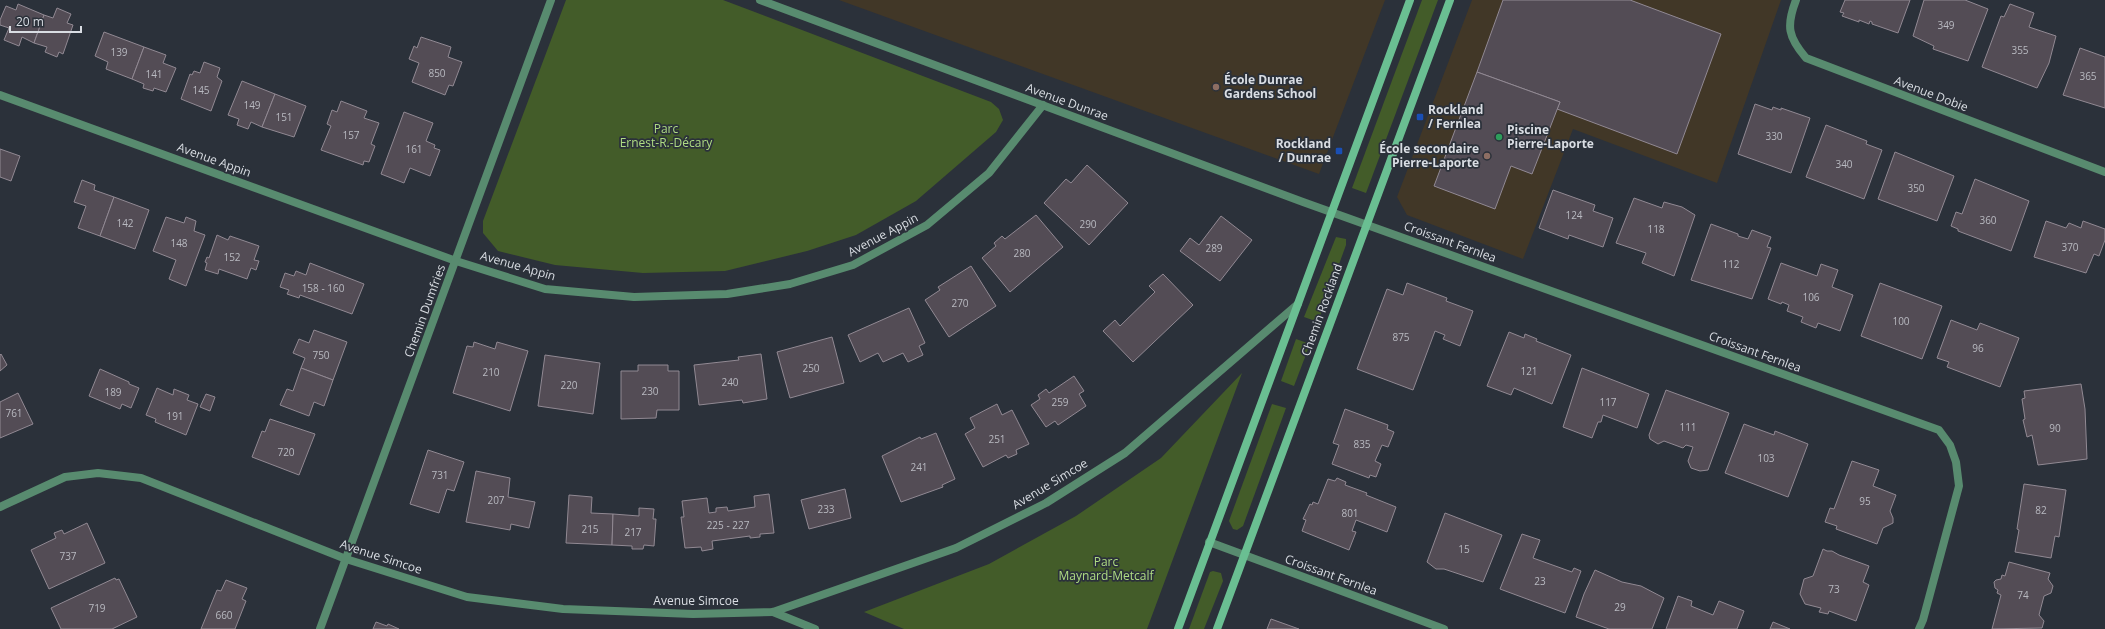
<svg xmlns="http://www.w3.org/2000/svg" width="2105" height="629" viewBox="0 0 2105 629" font-family="'Open Sans',sans-serif">
  <rect width="100%" height="100%" fill="#2b313a"/>
  <!-- education -->
  <g fill="#413727">
    <polygon points="839,0 1385,0 1319,174"/>
    <polygon points="1472,0 1781,0 1717,183 1573,129 1523,259 1407,215 1397,197"/>
  </g>
  <!-- green -->
  <g fill="#435c29">
    <polygon points="566,0 723,0 991,102 999,109 1003,120 996,132 916,201 856,235 807,251 725,271 643,273 555,265 498,251 483,233 483,221"/>
    <polygon points="1422,0 1438,0 1366,193 1352,188"/>
    <polygon points="1336,237 1346,239 1346,245 1318,322 1304,317"/>
    <polygon points="1296,339 1310,344 1294,386 1281,381"/>
    <polygon points="1242,373 1147,629 904,629 864,612 989,564 1076,516 1161,458"/>
    <polygon points="1272,404 1286,408 1243,526 1237,530 1233,529 1229,521"/>
    <polygon points="1213,571 1221,573 1223,581 1204,629 1189,629 1210,572"/>
  </g>
  <!-- building -->
  <g fill="#534c55" stroke="#918993">
    <polygon points="1503,0 1630,0 1721,34 1677,154 1557,109 1560,102 1477,72"/>
    <polygon points="1845,0 1910,0 1898,33 1872,24 1872,22 1870,21 1869,24 1859,20 1859,22 1842,16 1844,13 1840,12"/>
    <polygon points="1924,0 1965,0 1988,9 1968,61 1933,49 1934,46 1913,36"/>
    <polygon points="18,4 44,15 34,43 22,37 19,46 4,40 9,28 0,25 0,20 6,6 16,10"/>
    <polygon points="2010,4 2034,13 2029,27 2056,36 2049,63 2037,88 1982,67 2001,16 2004,17"/>
    <polygon points="57,8 71,14 67,23 73,25 63,54 59,52 57,57 45,52 47,47 34,43 44,15 53,18"/>
    <polygon points="104,32 144,47 132,79 106,69 108,62 95,56"/>
    <polygon points="421,37 451,47 448,57 462,62 453,86 449,85 445,95 412,82 419,63 409,59 414,46 417,48"/>
    <polygon points="144,47 166,55 163,63 176,68 166,92 154,88 153,91 143,88 144,84 132,79"/>
    <polygon points="2080,48 2105,57 2105,108 2063,95"/>
    <polygon points="204,62 220,68 217,77 222,81 211,111 181,99 190,74 192,75 194,71 200,73"/>
    <polygon points="1477,72 1560,102 1532,174 1511,166 1495,209 1434,186"/>
    <polygon points="242,81 275,94 262,127 251,122 248,129 237,125 239,119 228,115"/>
    <polygon points="275,94 306,106 294,137 262,127"/>
    <polygon points="341,101 367,111 364,118 379,123 371,144 375,146 369,162 364,161 363,165 321,150 331,126 327,124 332,110 337,112"/>
    <polygon points="1755,104 1772,110 1773,107 1781,110 1781,108 1810,118 1791,173 1738,154"/>
    <polygon points="404,112 433,123 426,141 435,145 434,148 440,150 430,176 410,168 404,183 381,174"/>
    <polygon points="1826,125 1867,141 1866,144 1882,150 1864,199 1806,177"/>
    <polygon points="0,149 20,156 11,181 0,177"/>
    <polygon points="1895,152 1954,176 1937,221 1878,199"/>
    <polygon points="1087,165 1128,203 1089,245 1044,203 1066,179 1071,183"/>
    <polygon points="1975,179 2029,201 2011,251 1958,231 1958,229 1951,226 1956,212 1962,214"/>
    <polygon points="82,180 95,185 94,190 114,197 100,236 78,228 86,206 74,202"/>
    <polygon points="1553,190 1595,205 1593,211 1613,218 1603,247 1569,235 1568,239 1539,228"/>
    <polygon points="114,197 149,210 135,249 100,236"/>
    <polygon points="1634,198 1662,208 1664,202 1682,207 1695,215 1674,276 1642,263 1646,253 1616,243"/>
    <polygon points="1036,215 1063,247 1010,292 982,258 996,246 994,243 1002,236 1005,239"/>
    <polygon points="1221,216 1252,240 1220,281 1180,251 1190,238 1199,245"/>
    <polygon points="166,217 184,223 186,217 196,221 194,231 205,235 186,286 169,279 176,260 153,251"/>
    <polygon points="2046,221 2066,228 2069,223 2081,228 2083,221 2105,229 2105,240 2099,256 2094,254 2086,273 2034,257"/>
    <polygon points="1711,224 1738,234 1738,236 1748,239 1752,230 1771,237 1767,247 1771,248 1752,299 1691,280"/>
    <polygon points="217,235 228,240 230,236 259,246 254,260 259,261 256,270 251,268 247,279 219,269 218,274 205,270 207,263 205,262 207,257 209,258"/>
    <polygon points="310,263 364,284 352,314 300,295 299,298 287,294 289,290 280,287 285,273 294,276 296,271 306,275"/>
    <polygon points="1781,263 1817,276 1821,264 1838,270 1832,287 1853,295 1840,331 1818,323 1816,328 1801,322 1803,317 1787,311 1789,305 1782,302 1781,304 1768,299"/>
    <polygon points="971,266 996,306 949,337 925,300 940,290 938,287"/>
    <polygon points="1163,274 1193,305 1133,362 1103,331 1115,320 1120,326 1155,292 1149,286"/>
    <polygon points="1407,283 1447,298 1446,301 1473,311 1460,346 1443,339 1445,335 1435,331 1413,390 1357,369 1387,289 1403,295"/>
    <polygon points="1880,283 1942,306 1922,359 1861,336"/>
    <polygon points="909,308 925,343 919,346 923,355 908,362 903,353 883,362 878,353 860,362 848,335"/>
    <polygon points="1951,320 1977,330 1980,323 2019,338 2000,387 1947,367 1949,362 1937,358"/>
    <polygon points="314,330 347,342 333,380 301,368 305,358 293,353 299,339 309,343"/>
    <polygon points="1509,332 1524,338 1525,334 1537,339 1536,341 1571,355 1552,404 1514,388 1511,395 1487,386"/>
    <polygon points="832,337 844,383 790,398 777,352"/>
    <polygon points="474,342 495,349 497,342 528,351 510,411 453,393 467,346 473,347"/>
    <polygon points="1,354 7,365 0,371 0,355"/>
    <polygon points="761,354 767,399 743,403 742,400 699,405 694,365 739,360 738,357"/>
    <polygon points="545,355 600,363 593,414 538,406"/>
    <polygon points="638,365 668,365 668,371 679,371 679,410 657,410 656,418 621,419 621,371 638,371"/>
    <polygon points="301,368 333,380 324,406 314,402 309,416 280,405 287,389 293,391"/>
    <polygon points="1582,368 1649,394 1637,428 1603,415 1601,422 1598,422 1592,438 1563,427"/>
    <polygon points="100,369 129,382 129,384 139,388 131,408 122,404 120,409 89,396"/>
    <polygon points="1074,376 1084,391 1079,394 1086,406 1058,425 1055,421 1046,427 1031,405 1040,399 1038,395 1046,389 1049,393"/>
    <polygon points="2081,384 2085,409 2087,459 2038,465 2032,435 2027,437 2023,420 2025,419 2022,399 2025,398 2024,391"/>
    <polygon points="157,388 173,395 174,389 189,395 187,400 198,404 186,435 155,422 156,419 146,415"/>
    <polygon points="1666,390 1729,413 1708,470 1700,471 1691,468 1688,461 1693,447 1686,445 1683,448 1664,441 1658,444 1650,439 1649,435"/>
    <polygon points="18,393 33,424 0,438 0,402"/>
    <polygon points="206,394 215,397 210,411 200,407"/>
    <polygon points="997,404 1002,415 1012,410 1029,444 1016,450 1017,454 1008,458 1006,455 983,467 965,434 975,428 970,418"/>
    <polygon points="1345,409 1388,425 1387,429 1394,432 1388,447 1382,445 1375,461 1381,464 1376,477 1370,475 1369,478 1332,464 1339,445 1333,443"/>
    <polygon points="270,419 315,434 299,475 252,457 262,431 265,432"/>
    <polygon points="1744,424 1774,435 1775,431 1808,444 1788,497 1725,473"/>
    <polygon points="936,433 955,479 942,485 943,487 901,502 882,456 920,437 921,439"/>
    <polygon points="428,450 464,462 454,491 447,489 439,513 410,504"/>
    <polygon points="1852,461 1879,470 1873,486 1896,495 1890,511 1893,518 1893,523 1883,528 1877,544 1836,529 1837,526 1825,522 1830,508 1834,509"/>
    <polygon points="476,471 510,478 508,497 535,502 529,528 511,524 510,530 466,522"/>
    <polygon points="1337,478 1346,482 1345,485 1367,493 1366,495 1396,507 1387,532 1356,520 1352,531 1356,532 1349,550 1302,531 1306,520 1303,519 1310,504 1312,505 1313,502 1318,504 1328,479 1335,481"/>
    <polygon points="2024,484 2066,490 2059,537 2055,536 2051,558 2015,552 2019,530 2017,529"/>
    <polygon points="845,489 851,518 809,529 801,500"/>
    <polygon points="769,494 774,533 760,534 760,537 750,538 750,536 712,541 713,549 702,551 701,547 685,548 681,517 684,517 682,501 707,498 709,513 716,512 716,508 727,507 728,511 755,507 754,496"/>
    <polygon points="569,495 592,497 591,513 613,514 612,545 566,543"/>
    <polygon points="639,508 654,509 653,519 656,519 654,546 644,545 643,549 632,549 632,546 612,545 613,514 639,516"/>
    <polygon points="1445,513 1502,535 1483,582 1444,569 1436,569 1427,562"/>
    <polygon points="87,523 105,563 49,589 31,550 56,538 54,533 62,530 64,534"/>
    <polygon points="1522,534 1540,540 1533,558 1572,572 1574,568 1581,571 1565,613 1500,589"/>
    <polygon points="1823,549 1827,551 1832,551 1839,555 1869,566 1863,582 1869,585 1856,621 1829,611 1828,614 1819,612 1821,608 1805,604 1800,594 1804,579 1813,576"/>
    <polygon points="2009,562 2050,573 2048,579 2053,586 2051,593 2044,596 2039,615 2044,621 2042,628 1992,629 2001,595 1997,593 1998,590 1995,588 1994,582 1996,580 2001,579 2002,575 2005,576"/>
    <polygon points="1595,570 1622,582 1641,586 1664,598 1652,629 1609,629 1576,617 1584,594"/>
    <polygon points="115,578 116,580 119,579 137,617 112,629 61,629 51,608"/>
    <polygon points="226,580 247,588 242,599 246,601 235,629 201,629 217,590 221,591"/>
    <polygon points="1678,596 1692,601 1691,606 1713,615 1719,601 1744,611 1737,629 1666,629"/>
    <polygon points="1271,619 1299,629 1267,629"/>
    <polygon points="376,622 387,626 388,624 399,629 373,629"/>
    <polygon points="1773,622 1790,629 1770,629"/>
  </g>
  <g fill="none" stroke-linecap="round" stroke-linejoin="round">
    <!-- street -->
    <g stroke="#588b6f" stroke-width="8">
      <polyline points="760,0 1303,202 1939,430 1950,445 1956,462 1959,486 1923,620 1919,629"/>
      <path d="M1796 0C1786 26 1788 37 1806 58L2105 172"/>
      <polyline points="0,95 456,261 545,289 634,297 727,294 790,284 853,265 927,225 989,173 1043,105"/>
      <polyline points="0,507 65,477 98,473 141,478 346,559 467,597 563,609 693,614 773,612 956,548 1046,503 1125,453 1298,304"/>
      <polyline points="1209,542 1444,629"/>
      <polyline points="773,612 815,629"/>
      <polyline points="320,629 551,0"/>
    </g>
    <!-- secondary -->
    <g stroke="#6abf92" stroke-width="8">
      <polyline points="1178,629 1410,0"/>
      <polyline points="1217,629 1450,0"/>
    </g>
  </g>
  <!-- markers -->
  <g fill="#8d6e63" stroke="#2b313a" stroke-width="1.5">
    <circle cx="1216" cy="87" r="4"/>
    <circle cx="1487" cy="156" r="4"/>
  </g>
  <g fill="#1a4fb4" stroke="#2b313a" stroke-width="1.5">
    <rect x="1416" y="113" width="8" height="8" rx="2"/>
    <rect x="1335" y="147" width="8" height="8" rx="2"/>
  </g>
  <circle fill="#2e9e5b" stroke="#2b313a" stroke-width="1.5" cx="1499" cy="137" r="4"/>
  <g text-anchor="middle" stroke-width="3.5" stroke-linejoin="round" paint-order="stroke">
    <!-- number labels -->
    <g font-size="10" fill="#b8b9c0">
      <text x="1946" y="29">349</text>
      <text x="2020" y="54">355</text>
      <text x="119" y="56">139</text>
      <text x="437" y="77">850</text>
      <text x="154" y="78">141</text>
      <text x="2088" y="80">365</text>
      <text x="201" y="94">145</text>
      <text x="252" y="109">149</text>
      <text x="284" y="121">151</text>
      <text x="351" y="139">157</text>
      <text x="1774" y="140">330</text>
      <text x="414" y="153">161</text>
      <text x="1844" y="168">340</text>
      <text x="1916" y="192">350</text>
      <text x="1574" y="219">124</text>
      <text x="1988" y="224">360</text>
      <text x="125" y="227">142</text>
      <text x="1088" y="228">290</text>
      <text x="1656" y="233">118</text>
      <text x="179" y="247">148</text>
      <text x="2070" y="251">370</text>
      <text x="1214" y="252">289</text>
      <text x="1022" y="257">280</text>
      <text x="232" y="261">152</text>
      <text x="1731" y="268">112</text>
      <text x="323" y="292">158 - 160</text>
      <text x="1811" y="301">106</text>
      <text x="960" y="307">270</text>
      <text x="1901" y="325">100</text>
      <text x="1401" y="341">875</text>
      <text x="1978" y="352">96</text>
      <text x="321" y="359">750</text>
      <text x="811" y="372">250</text>
      <text x="1529" y="375">121</text>
      <text x="491" y="376">210</text>
      <text x="730" y="386">240</text>
      <text x="569" y="389">220</text>
      <text x="650" y="395">230</text>
      <text x="113" y="396">189</text>
      <text x="1060" y="406">259</text>
      <text x="1608" y="406">117</text>
      <text x="14" y="417">761</text>
      <text x="175" y="420">191</text>
      <text x="1688" y="431">111</text>
      <text x="2055" y="432">90</text>
      <text x="997" y="443">251</text>
      <text x="1362" y="448">835</text>
      <text x="286" y="456">720</text>
      <text x="1766" y="462">103</text>
      <text x="919" y="471">241</text>
      <text x="440" y="479">731</text>
      <text x="496" y="504">207</text>
      <text x="1865" y="505">95</text>
      <text x="826" y="513">233</text>
      <text x="2041" y="514">82</text>
      <text x="1350" y="517">801</text>
      <text x="728" y="529">225 - 227</text>
      <text x="590" y="533">215</text>
      <text x="633" y="536">217</text>
      <text x="1464" y="553">15</text>
      <text x="68" y="560">737</text>
      <text x="1540" y="585">23</text>
      <text x="1834" y="593">73</text>
      <text x="2023" y="599">74</text>
      <text x="1620" y="611">29</text>
      <text x="97" y="612">719</text>
      <text x="224" y="619">660</text>
    </g>
    <!-- poi labels -->
    <g font-size="12" font-weight="bold" fill="#d9dde3" stroke="#2b313a" text-anchor="start">
      <text x="1224" y="84">École Dunrae<tspan x="1224" dy="14">Gardens School</tspan></text>
      <text x="1428" y="114">Rockland<tspan x="1428" dy="14">/ Fernlea</tspan></text>
      <text x="1507" y="134">Piscine<tspan x="1507" dy="14">Pierre-Laporte</tspan></text>
      <text x="1331" y="148" text-anchor="end">Rockland<tspan x="1331" dy="14">/ Dunrae</tspan></text>
      <text x="1479" y="153" text-anchor="end">École secondaire<tspan x="1479" dy="14">Pierre-Laporte</tspan></text>
    </g>
    <!-- street labels -->
    <g font-size="12" fill="#d9dde3" stroke="#2b313a">
      <text transform="translate(1931 94) rotate(21)" y="4">Avenue Dobie</text>
      <text transform="translate(1067 102) rotate(20)" y="4">Avenue Dunrae</text>
      <text transform="translate(214 160) rotate(20)" y="4">Avenue Appin</text>
      <text transform="translate(883 235) rotate(-28)" y="4">Avenue Appin</text>
      <text transform="translate(1450 242) rotate(20)" y="4">Croissant Fernlea</text>
      <text transform="translate(518 266) rotate(16)" y="4">Avenue Appin</text>
      <text transform="translate(1322 310) rotate(-70)" y="4">Chemin Rockland</text>
      <text transform="translate(425 311) rotate(-70)" y="4">Chemin Dumfries</text>
      <text transform="translate(1755 352) rotate(20)" y="4">Croissant Fernlea</text>
      <text transform="translate(1050 484) rotate(-31)" y="4">Avenue Simcoe</text>
      <text transform="translate(381 557) rotate(18)" y="4">Avenue Simcoe</text>
      <text transform="translate(1331 575) rotate(20)" y="4">Croissant Fernlea</text>
      <text x="696" y="605">Avenue Simcoe</text>
    </g>
    <!-- park labels -->
    <g font-size="12" fill="#afdc83" stroke="#2b313a">
      <text x="666" y="133">Parc<tspan x="666" dy="14">Ernest-R.-Décary</tspan></text>
      <text x="1106" y="566">Parc<tspan x="1106" dy="14">Maynard-Metcalf</tspan></text>
    </g>
  </g>
  <!-- scale -->
  <path d="M10 26v6h71v-6" fill="none" stroke="#d9dde3" stroke-width="2"/>
  <text x="16" y="26" font-size="12" fill="#d9dde3" stroke="#2b313a" stroke-width="3" paint-order="stroke">20 m</text>
</svg>
